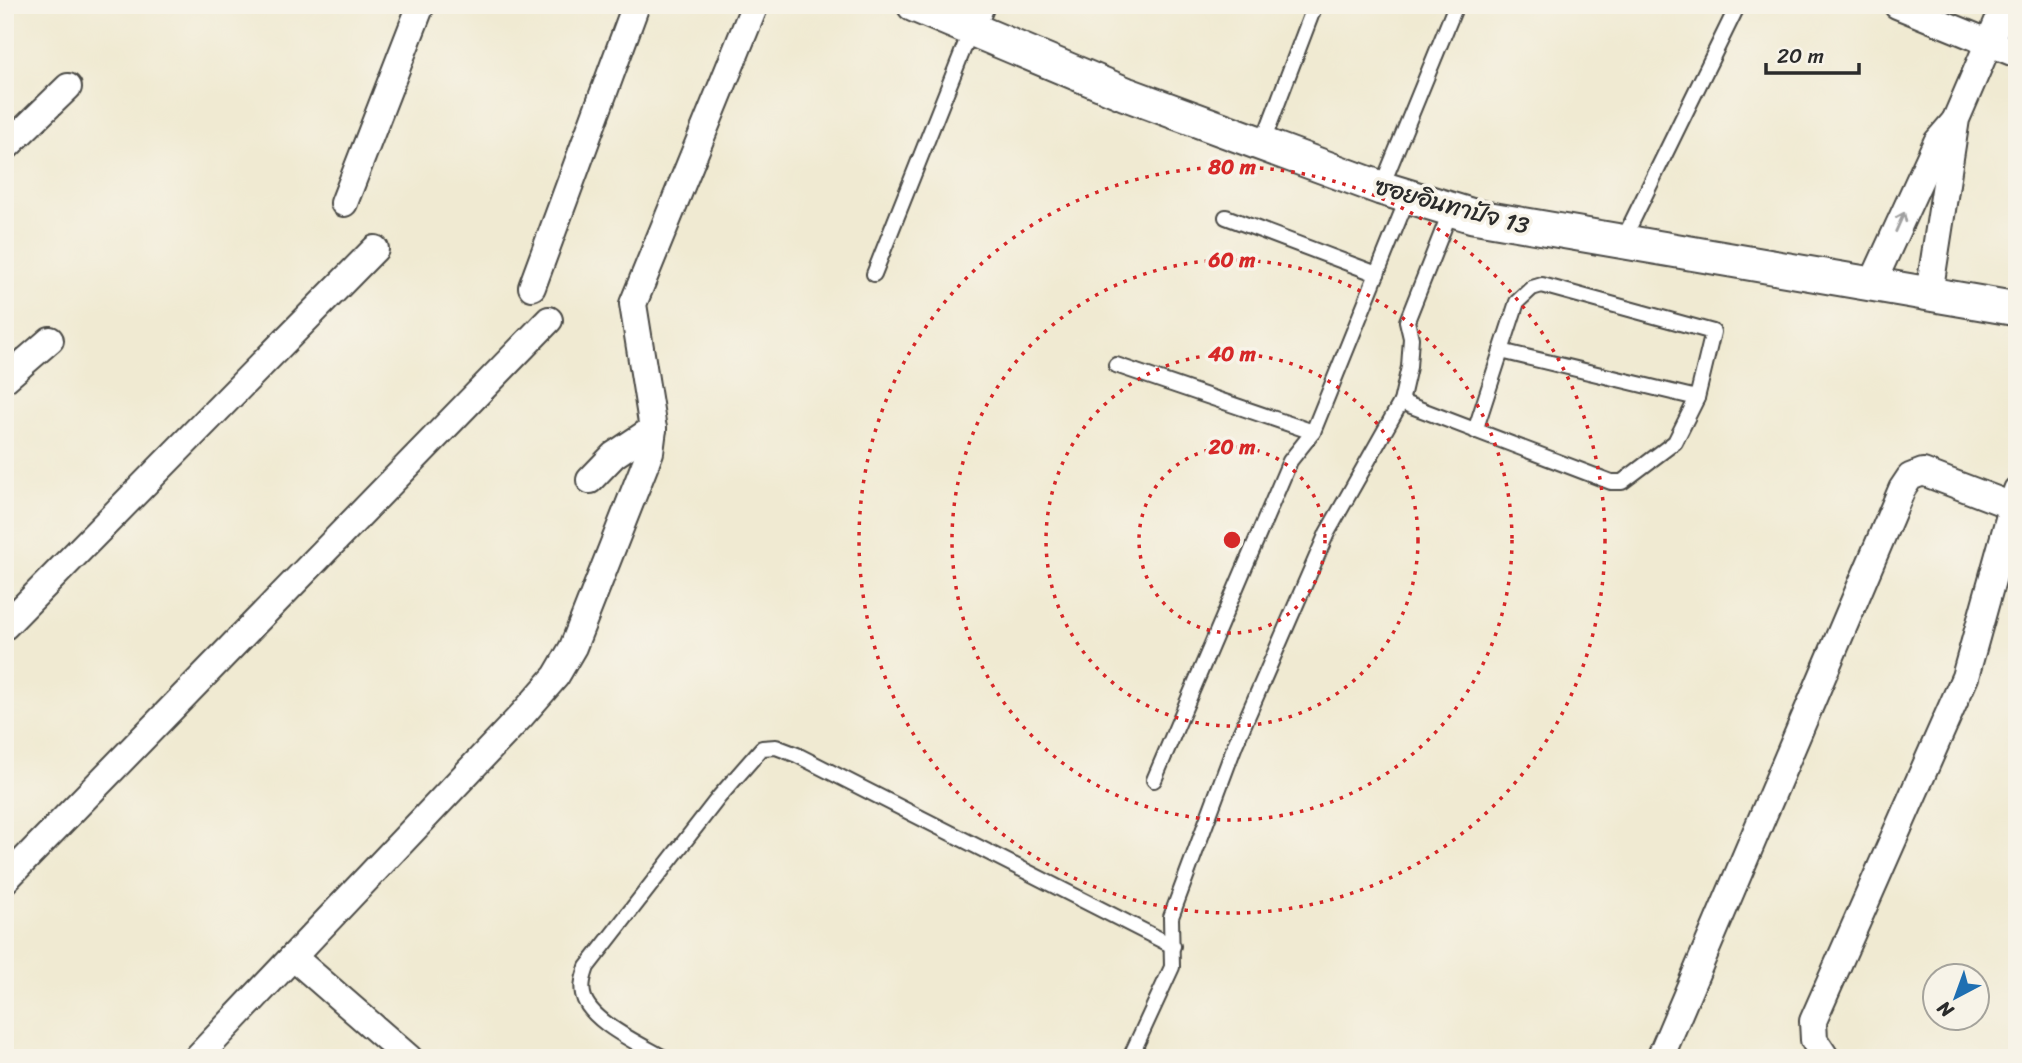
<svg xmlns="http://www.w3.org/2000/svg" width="2022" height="1063" viewBox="0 0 2022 1063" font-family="Sriracha,'Playpen Sans Thai',sans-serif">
  <rect width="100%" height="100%" fill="#f7f3e8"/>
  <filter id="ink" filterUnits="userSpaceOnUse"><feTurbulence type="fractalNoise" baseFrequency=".0143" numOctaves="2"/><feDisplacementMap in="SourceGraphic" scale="14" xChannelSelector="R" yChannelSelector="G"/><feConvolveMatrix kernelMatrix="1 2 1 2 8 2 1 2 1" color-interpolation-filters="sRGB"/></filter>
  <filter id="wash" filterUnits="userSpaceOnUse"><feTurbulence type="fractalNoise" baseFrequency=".00686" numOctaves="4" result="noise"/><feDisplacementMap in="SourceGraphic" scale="28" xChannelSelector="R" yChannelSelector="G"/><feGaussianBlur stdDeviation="1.57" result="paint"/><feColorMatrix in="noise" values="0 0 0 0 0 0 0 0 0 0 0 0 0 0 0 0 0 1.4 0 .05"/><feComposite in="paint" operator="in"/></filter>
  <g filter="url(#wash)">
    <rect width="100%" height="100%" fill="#f0ead2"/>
  </g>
  <g filter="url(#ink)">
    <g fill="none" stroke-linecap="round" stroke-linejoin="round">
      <defs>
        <g id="service">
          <polyline points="1262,144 1315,5"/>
          <polyline points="1381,188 1456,5"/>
          <polyline points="1226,217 1377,274"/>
          <polyline points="1622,242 1738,5"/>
          <polyline points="874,274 971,30"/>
          <polyline points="1501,351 1697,398"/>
          <polyline points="1116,365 1313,432"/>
          <polyline points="1401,402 1611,482 1622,482 1675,442 1697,398 1713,332 1542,285 1532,288 1517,302 1475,431"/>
          <polyline points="1154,780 1290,461 1313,432 1408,197"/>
          <path d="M664 1058C642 1045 588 1021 583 994 581 984 584 976 587 967L719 797 762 748 776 747 797 755 1173 946"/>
          <polyline points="1130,1058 1172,967 1171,917 1235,745 1327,533 1401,402 1409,367 1411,338 1407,321 1451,210"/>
        </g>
        <g id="minor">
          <polyline points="1897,5 2017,54"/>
          <polyline points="971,30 981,5"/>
          <polyline points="5,148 68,87"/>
          <polyline points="344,203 421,5"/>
          <polyline points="1872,284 1937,142 1955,121"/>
          <polyline points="532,287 636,5"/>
          <polyline points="1929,294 1956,119 2005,5"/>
          <polyline points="5,379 50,340"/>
          <polyline points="590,480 614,455 653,429"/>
          <polyline points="5,626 375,249"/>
          <polyline points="5,880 549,320"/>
          <polyline points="293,957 409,1058"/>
          <polyline points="197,1058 522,715 556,676 573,647 650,452 653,429 633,304 755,5"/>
          <polyline points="1660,1058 1902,489 1910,477 1923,472 2012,506"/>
          <polyline points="1826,1058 1814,1040 1813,1021 1965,677 2017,490"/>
        </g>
        <polyline id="tertiary" points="914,5 1126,94 1381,188 1473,216 2017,309"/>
      </defs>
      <!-- service casing -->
      <use href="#service" stroke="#494844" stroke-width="18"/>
      <!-- minor casing -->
      <use href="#minor" stroke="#494844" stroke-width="30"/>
      <!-- tertiary casing -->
      <use href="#tertiary" stroke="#494844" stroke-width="37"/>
      <!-- service -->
      <use href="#service" stroke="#fff" stroke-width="14"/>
      <!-- minor -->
      <use href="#minor" stroke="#fff" stroke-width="26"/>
      <!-- tertiary -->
      <use href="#tertiary" stroke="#fff" stroke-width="33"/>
    </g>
    <!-- one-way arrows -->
    <defs><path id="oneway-shaft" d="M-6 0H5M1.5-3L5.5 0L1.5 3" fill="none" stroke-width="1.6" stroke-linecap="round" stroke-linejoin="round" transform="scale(1.75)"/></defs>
    <use stroke="#a0a0a0" href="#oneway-shaft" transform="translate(1900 222) rotate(-66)"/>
  </g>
  <!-- distance rings -->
  <g fill="none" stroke="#d62828" stroke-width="3.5" stroke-dasharray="3.5 7">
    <circle cx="1232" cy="540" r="93"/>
    <circle cx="1232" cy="540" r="186"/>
    <circle cx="1232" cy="540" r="280"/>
    <circle cx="1232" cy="540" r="373"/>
  </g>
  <g text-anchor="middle" stroke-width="7" stroke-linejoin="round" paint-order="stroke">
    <!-- street labels -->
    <g font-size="24" fill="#2b2b2b" stroke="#f7f3e8">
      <text transform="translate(1452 206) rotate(15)" y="8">ซอยอินทาปัจ 13</text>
    </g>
  </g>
  <circle cx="1232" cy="540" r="10" fill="#d62828" stroke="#f7f3e8" stroke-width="3.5"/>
  <g font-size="21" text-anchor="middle" font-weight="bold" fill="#d62828" stroke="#f7f3e8" stroke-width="7" stroke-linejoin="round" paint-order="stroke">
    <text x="1232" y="174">80 m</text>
    <text x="1232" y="267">60 m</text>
    <text x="1232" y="361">40 m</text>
    <text x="1232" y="454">20 m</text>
  </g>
  <!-- margin -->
  <rect width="2022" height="1063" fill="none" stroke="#f7f3e8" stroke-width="28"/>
  <!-- north arrow -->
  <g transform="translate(1956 997) rotate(221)"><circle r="33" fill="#f7f3e8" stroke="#a5a39c" stroke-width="2"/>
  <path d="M0-5L12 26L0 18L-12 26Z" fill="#1f6fb2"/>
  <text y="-10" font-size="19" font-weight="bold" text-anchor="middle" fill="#2b2b2b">N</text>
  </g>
  <!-- scale -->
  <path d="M1766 63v10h93v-10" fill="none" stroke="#2b2b2b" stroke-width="3.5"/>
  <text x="1777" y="63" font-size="21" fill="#2b2b2b" stroke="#f7f3e8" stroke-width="5" paint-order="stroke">20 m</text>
</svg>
